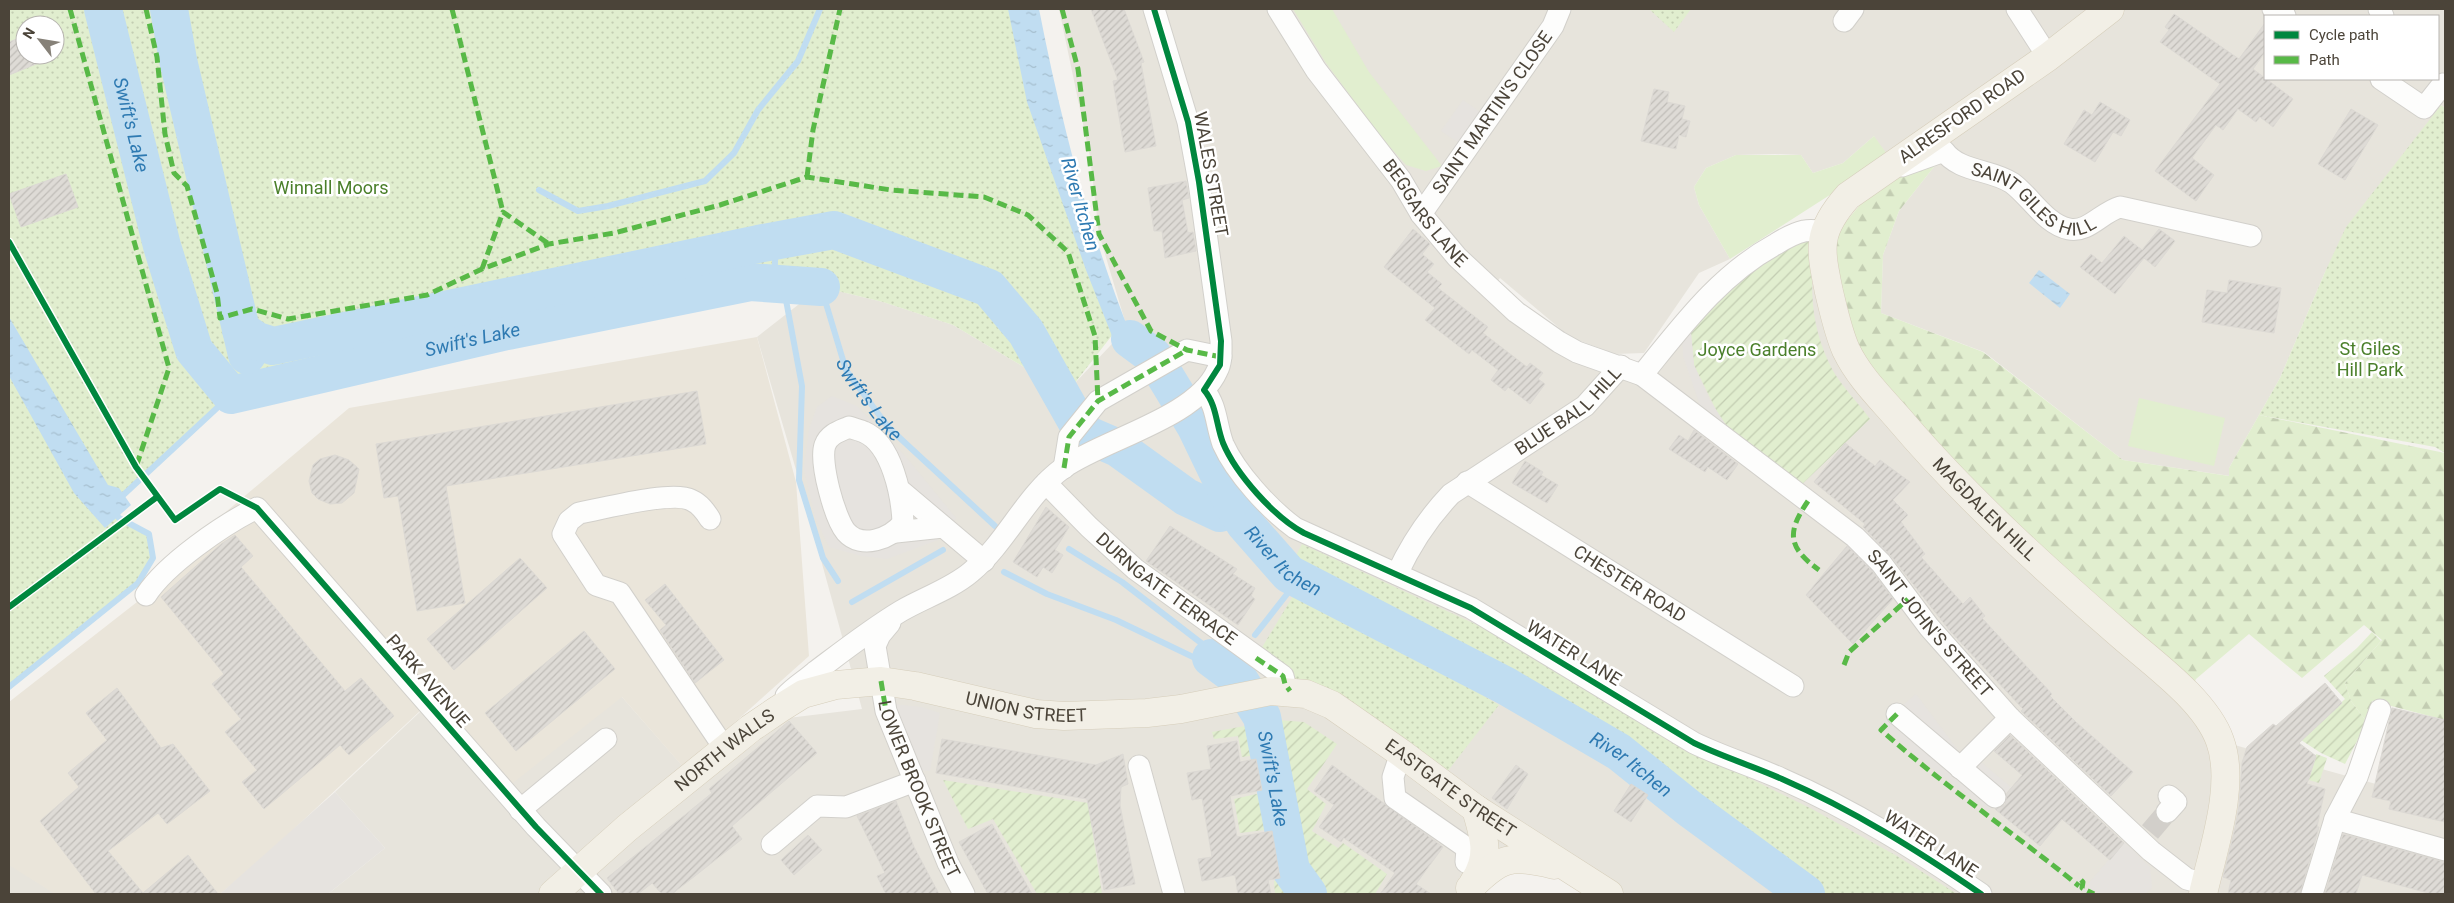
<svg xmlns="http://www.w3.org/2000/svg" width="2454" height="903" viewBox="0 0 2454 903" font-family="Roboto,sans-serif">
  <defs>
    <pattern id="forest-firs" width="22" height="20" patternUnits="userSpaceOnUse" patternTransform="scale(1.25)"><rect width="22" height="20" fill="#e1eecf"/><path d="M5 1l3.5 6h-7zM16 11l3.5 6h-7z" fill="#c3cdb2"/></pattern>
    <pattern id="park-dots" width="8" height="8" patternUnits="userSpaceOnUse" patternTransform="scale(1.25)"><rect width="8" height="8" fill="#e1eecf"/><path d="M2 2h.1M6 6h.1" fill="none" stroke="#c3cdb2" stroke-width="1.8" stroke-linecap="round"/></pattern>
    <pattern id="garden-furrows" width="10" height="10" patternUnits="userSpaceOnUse" patternTransform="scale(1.25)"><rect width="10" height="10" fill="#e1eecf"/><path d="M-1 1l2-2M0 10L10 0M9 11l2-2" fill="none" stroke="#c3cdb2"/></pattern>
    <pattern id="water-ripples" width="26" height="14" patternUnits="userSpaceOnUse" patternTransform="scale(1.25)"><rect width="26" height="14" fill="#c0ddf1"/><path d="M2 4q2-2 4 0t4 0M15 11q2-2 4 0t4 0" fill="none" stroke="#a6bfcf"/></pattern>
    <pattern id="building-hatch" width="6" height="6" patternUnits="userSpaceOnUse" patternTransform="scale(1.25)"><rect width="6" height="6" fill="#dedbd6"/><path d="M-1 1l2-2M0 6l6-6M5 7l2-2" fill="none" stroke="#c0bdb8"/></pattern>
  </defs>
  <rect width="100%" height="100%" fill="#f4f2ee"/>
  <!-- residential -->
  <g fill="#e7e4dc" fill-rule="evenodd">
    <path d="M1059 9H2445V108L2441 105 2325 272 2280 378 2229 468 2230 476 2123 460 1984 352 1881 313 1883 255 1899 211 1937 163 1892 178 1874 136 1843 163 1813 173 1801 155 1775 154 1736 155 1706 168 1694 187 1699 205 1730 259 1699 273 1644 353 1615 354 1570 337 1500 278 1492 288 1516 312 1642 375 1719 284 1824 231V269L2220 741 2445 803V894H1609L1506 859 1468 894H328L385 848 335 792 437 696 622 697 700 786 788 718 862 709 799 480 757 337 821 287 883 302 953 325 1024 367 1074 384 1127 328 1099 234 1090 157ZM2265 16H2438V79H2265Z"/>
    <polygon points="9,864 56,894 9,894"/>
  </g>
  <!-- education -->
  <polygon fill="#eae5da" points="757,337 796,482 809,656 684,768 622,697 509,786 436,696 264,857 220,894 55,894 9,865 9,702 146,595 150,576 349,408"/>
  <!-- grass -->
  <g fill="#e1eecf">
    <polygon points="1293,9 1332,9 1369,72 1442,166 1426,171 1406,165 1382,138 1326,63"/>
    <polygon points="1874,136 1889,157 1730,259 1699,205 1694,187 1706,168 1736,155 1801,155 1813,173 1843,163"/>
    <polygon points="2139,398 2225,418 2214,466 2128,446"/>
  </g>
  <!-- forest -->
  <polygon fill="url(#forest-firs)" points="1937,163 1899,211 1883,255 1881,313 1983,352 2123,460 2229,476 2229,468 2259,415 2445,453 2445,720 2372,701 2367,722 2351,701 2345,683 2382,640 2364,625 2302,678 2249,634 2196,679 2188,697 1915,427 1857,349 1840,298 1834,236 1859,206 1892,178"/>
  <!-- park -->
  <g fill="url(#park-dots)" fill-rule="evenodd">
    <path d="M9 9H1024L1117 329 1074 384 1024 367 953 325 883 302 821 287 750 282 507 331 231 395 111 507 119 518 149 534 153 558 138 583 9 687ZM25 25H55V55H25Z"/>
    <polygon points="1649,9 1691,9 1674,32"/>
    <polygon points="2441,105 2445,108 2445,453 2435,447 2259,415 2280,378 2325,272 2346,227"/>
    <polygon points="1302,544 1488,630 1654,731 1812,809 1897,856 1957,894 1824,894 1707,801 1639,752 1525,682 1290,567"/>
    <polygon points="1299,586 1499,705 1447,772 1310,682 1249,669"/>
  </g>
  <!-- garden -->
  <g fill="url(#garden-furrows)">
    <path d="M1816 239C1810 284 1809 320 1829 363 1838 383 1857 401 1870 419L1795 491 1733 436 1720 418 1694 365 1691 333 1699 309 1767 253Z"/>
    <polygon points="2372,632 2381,641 2345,683 2351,701 2367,722 2345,764 2321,753 2301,740 2345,699 2324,676 2357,648"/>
    <polygon points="1277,720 1304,722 1337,744 1307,789 1326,804 1312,831 1338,848 1343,843 1387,874 1375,894 1275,894 1274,881 1283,879 1272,829 1240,833 1234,799 1261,793 1258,755 1242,757 1238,736 1214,739 1212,732"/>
    <polygon points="2316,754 2327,758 2319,783 2309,780"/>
    <polygon points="943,780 1088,803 1102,894 1037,894 993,819 968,829"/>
  </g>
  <!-- parking -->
  <g fill="#e6e3df">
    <polygon points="1463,100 1480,112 1459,143 1441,131"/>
    <polygon points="1696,317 1691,333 1694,365 1709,399 1728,428 1702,411 1683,356 1682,326"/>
    <polygon points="832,396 857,406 906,457 956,518 938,540 887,559 861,556 829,547 815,517 804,469 809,429 817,407"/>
    <polygon points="1916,694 1963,757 1969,752 2011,787 1989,811 1920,759 1880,724"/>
    <polygon points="894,704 922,707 940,713 930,771 919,770"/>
    <polygon points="335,792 385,848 328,894 220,894"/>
    <polygon points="2124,842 2150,867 2152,887 2146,894 2087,894 2082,891"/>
  </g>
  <!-- water -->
  <g fill="url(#water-ripples)">
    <path d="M1008 9H1039C1061 121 1089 232 1132 338L1168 354 1145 369 1129 360 1114 341 1086 270 1027 102Z"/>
    <polygon points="2039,270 2070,294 2060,308 2029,283"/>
    <polygon points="9,317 108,485 119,488 131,505 105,528 74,493 9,376"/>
  </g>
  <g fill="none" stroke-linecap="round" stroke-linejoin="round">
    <!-- stream -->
    <g stroke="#c0ddf1" stroke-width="6">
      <polyline points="539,190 578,211 608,206 705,181 734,153 758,110 798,61 820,9"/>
      <polyline points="774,284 776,240"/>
      <polyline points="783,284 802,386 799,480 823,558 838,581"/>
      <path id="s1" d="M821 287 846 370 888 427 995 526"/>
      <polyline points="119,499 231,395"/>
      <polyline points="1069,549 1122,582 1205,646 1211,658"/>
      <polyline points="1004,572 1047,594 1116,620 1193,657 1211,658"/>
      <polyline points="852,602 943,550"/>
      <polyline points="1255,635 1298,580"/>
      <polyline points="1229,669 1234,662"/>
      <polyline points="9,687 138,583 153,558 149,534 119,518 114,511"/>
    </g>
    <!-- river -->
    <g stroke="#c0ddf1" stroke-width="38">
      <path id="s2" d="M103 9 162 246 194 350 231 395 507 331 750 282 821 287"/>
      <polyline points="169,9 178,60 247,355"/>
      <polyline points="241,330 257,341 273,346 758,244 834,230 989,288 1026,332 1083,433 1118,448 1186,497 1220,513 1235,508"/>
      <path id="s3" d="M1130 339 1153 356 1196 427 1235 508 1245 524 1289 574 1506 686 1619 752 1690 809 1806 894"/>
      <path id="s4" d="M1211 658 1238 678 1262 717 1291 870 1308 894"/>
    </g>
  </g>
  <!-- building -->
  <g fill="url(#building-hatch)" stroke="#dcd9d4">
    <polygon points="1091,9 1124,9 1144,62 1141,63 1156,146 1125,152 1113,81 1118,80"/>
    <polygon points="2174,14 2239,59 2265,23 2265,52 2253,69 2293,99 2273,127 2260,117 2256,122 2238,109 2223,130 2216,125 2192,158 2214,175 2196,201 2155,171 2220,84 2160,42 2169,30 2165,27"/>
    <polygon points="25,36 25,55 56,56 9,75 9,42"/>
    <polygon points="1654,89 1669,92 1667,102 1685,106 1682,119 1690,121 1686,137 1679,135 1676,149 1641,141"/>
    <polygon points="2100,102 2130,120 2121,136 2113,132 2095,162 2064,144 2084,110 2092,115"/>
    <polygon points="2351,109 2378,125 2345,180 2318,164"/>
    <polygon points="66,174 78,207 21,227 9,194"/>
    <polygon points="1186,181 1189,198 1182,200 1188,233 1193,232 1196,251 1165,258 1162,231 1154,231 1148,188"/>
    <polygon points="1413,229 1430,244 1422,254 1434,264 1427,272 1442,284 1438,288 1488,327 1483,333 1527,367 1530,363 1543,373 1538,379 1545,384 1530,404 1508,387 1505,391 1491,380 1498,370 1472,350 1469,354 1425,320 1435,308 1384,267"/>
    <polygon points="2159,229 2175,241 2155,267 2144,258 2115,294 2080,267 2091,254 2102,263 2124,236 2142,250"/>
    <polygon points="2229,280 2281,288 2274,333 2202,322 2207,290 2227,293"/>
    <polygon points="697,391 706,444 446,486 465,603 417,611 398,496 384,498 376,444"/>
    <polygon points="1694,430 1738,464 1727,480 1708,467 1705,472 1669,449 1679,435 1688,441"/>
    <polygon points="1845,443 1875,466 1880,460 1910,482 1893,500 1908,515 1901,522 1925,554 1921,557 1963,604 1970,597 1985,616 1982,618 2052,694 2050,696 2077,723 2133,772 2111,796 2021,711 2023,709 1950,631 1891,556 1863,527 1865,524 1814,482"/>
    <polygon points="335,455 349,460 359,469 354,493 342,503 330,504 318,499 312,493 309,481 313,465 320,459"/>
    <polygon points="1525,461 1543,472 1541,475 1558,485 1547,503 1512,483"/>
    <polygon points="1046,507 1069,527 1055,550 1063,555 1052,573 1043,567 1037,577 1013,562"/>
    <polygon points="1170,526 1237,569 1233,574 1255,588 1251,596 1255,599 1238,625 1146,561"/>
    <polygon points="235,535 253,556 241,567 345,691 361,678 394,716 349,755 340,745 264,809 242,782 257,770 225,732 241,719 212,684 224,674 161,597 221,544"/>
    <polygon points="1847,546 1872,571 1893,599 1853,644 1806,595"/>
    <polygon points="520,558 547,588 454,670 427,639"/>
    <polygon points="665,584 724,660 695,683 660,630 666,625 645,600"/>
    <polygon points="584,631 615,669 516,751 485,713"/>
    <polygon points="2325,683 2342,703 2299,743 2316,756 2307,784 2325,789 2317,827 2319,827 2300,894 2228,894 2231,880 2223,877 2235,828 2239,806 2242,763 2247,747 2273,724 2276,726"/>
    <polygon points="117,688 161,748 173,744 210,791 167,824 158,813 108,851 143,893 188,855 218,894 96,894 40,821 79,787 68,773 107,740 86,713"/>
    <polygon points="2392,708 2445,720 2445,822 2389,809 2391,801 2372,797"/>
    <polygon points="789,721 817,753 732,826 742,839 672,894 662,894 652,883 638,894 619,894 607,878 712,793 709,789"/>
    <polygon points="2010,735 2124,843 2110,860 2062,819 2040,846 1995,809 2005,805 2007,793 2022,775 1994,751"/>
    <polygon points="942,739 1096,765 1123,754 1128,784 1121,787 1120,805 1135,884 1104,890 1087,799 936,773"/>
    <polygon points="1237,741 1240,762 1256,759 1262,790 1230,796 1237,837 1272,831 1280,878 1268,880 1271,894 1238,894 1235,875 1202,881 1198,859 1212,857 1202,798 1192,800 1187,773 1211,769 1207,746"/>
    <polygon points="1332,765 1443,847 1416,884 1431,894 1380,894 1395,873 1344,838 1341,842 1319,827 1334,805 1314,791"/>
    <polygon points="1516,765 1528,774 1507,809 1492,798"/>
    <polygon points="1631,784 1648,795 1631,822 1614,811"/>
    <polygon points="896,801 914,847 939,894 886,894 877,876 885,873 857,816"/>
    <polygon points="992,824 1032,894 988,894 959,842"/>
    <polygon points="2343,834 2445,862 2445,894 2432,894 2362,875 2356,894 2325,894"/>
    <polygon points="808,835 822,850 794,875 781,860"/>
  </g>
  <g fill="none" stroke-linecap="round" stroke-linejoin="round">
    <!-- minor-tunnel -->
    <polyline stroke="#d2cfca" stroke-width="21" stroke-dasharray="21 11" stroke-linecap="butt" points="2150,832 2167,812"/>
    <defs>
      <g id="minor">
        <path id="s5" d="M1278 9 1316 70 1401 180 1421 214 1457 257 1516 312 1559 342 1577 352 1642 375 1855 537 1881 563 1929 627 2010 718 2151 851 2187 879 2206 884"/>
        <polyline points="2017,9 2048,57"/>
        <polyline points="2273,9 2285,16"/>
        <polyline points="2379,9 2383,16"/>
        <polyline points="1844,21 1853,9"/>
        <polyline points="2381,79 2424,108 2443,84"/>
        <path id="s6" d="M1902 166 1944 151C1959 172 1991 169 2012 183 2031 197 2045 224 2069 229 2088 233 2102 212 2120 207L2251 236"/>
        <path id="s7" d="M1421 214 1553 26 1560 9"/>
        <path d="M1642 375C1682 326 1719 275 1776 244 1784 239 1795 233 1804 231 1810 230 1817 231 1824 231"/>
        <path d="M1204 390C1217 406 1216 425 1223 444 1236 473 1269 509 1295 528L1471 608 1694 743C1723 757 1753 766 1782 779 1853 810 1917 850 1981 894"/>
        <path d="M849 427C854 429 860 430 864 432 892 444 902 496 903 523 891 538 862 550 846 532 835 519 819 462 825 445 829 434 840 431 849 427Z"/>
        <polyline points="1064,468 1069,437 1098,401 1187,350 1221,357"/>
        <path id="s8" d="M1467 482 1793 686"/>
        <path id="s9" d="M1046 483 1089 527 1135 569 1283 676 1285 684 1290 691"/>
        <polyline points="901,491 984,561"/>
        <path d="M710 519C705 511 700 504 691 500 672 490 603 509 579 513L569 521 563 534 596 585 620 593 725 749"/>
        <polyline points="896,532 943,527"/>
        <path id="s10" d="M1397 574C1411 544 1428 518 1451 494L1585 406 1621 366"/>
        <path d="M146 595C166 564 224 524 257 508L536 827 601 894"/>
        <path id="s11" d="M890 623 880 635 875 646 886 711 948 863 964 894"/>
        <path d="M786 696C794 687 806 680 815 672 843 651 871 629 901 611 923 598 951 589 971 572 1007 542 1025 496 1063 468 1104 439 1196 418 1217 371 1222 362 1221 351 1221 341L1199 182 1188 122 1154 9"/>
        <polyline points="1897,714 1995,797"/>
        <polyline points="1401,753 1393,777 1395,798 1467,848 1466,862"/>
        <polyline points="1139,766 1174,894"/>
        <polyline points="1960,768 2010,718"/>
        <polyline points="520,810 606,739"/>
        <polyline points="2167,812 2176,802 2169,796"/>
        <polyline points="2335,819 2445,850"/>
        <polyline points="772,844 817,806 846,807 915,781"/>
        <polyline points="2312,894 2335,819 2357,777 2380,710"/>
      </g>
      <g id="major">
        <path id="s12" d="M2110 9 2048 57 1848 196C1816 232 1820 248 1829 292 1834 312 1838 332 1846 350 1859 377 1880 397 1899 419 1966 498 2045 569 2123 637 2154 664 2206 701 2220 741 2236 785 2213 849 2203 894"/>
        <path d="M1474 882C1491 856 1484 837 1476 809"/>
        <path d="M1470 888C1500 857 1511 854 1554 865"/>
        <path id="s13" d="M553 894 627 828 751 728 779 709 803 694 836 685 881 681 915 686 1036 714 1064 716 1147 713 1181 709 1271 691 1306 694 1332 705 1401 753 1476 809 1609 894"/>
      </g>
    </defs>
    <!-- minor casing -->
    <use href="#minor" stroke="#d2d0cb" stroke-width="23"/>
    <!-- major casing -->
    <use href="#major" stroke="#d6cebb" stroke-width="29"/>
    <!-- minor -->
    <use href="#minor" stroke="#fdfdfc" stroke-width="21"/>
    <!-- major -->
    <use href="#major" stroke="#f2efe6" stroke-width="28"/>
    <!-- quiet -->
    <g stroke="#58b947" stroke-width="5" stroke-dasharray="10 5" stroke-linecap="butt">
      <polyline points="70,9 169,368 136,467"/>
      <polyline points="146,9 157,57 165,134 174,173 187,186 217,293 220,318 252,309 288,319 427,295 482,269 549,244 614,233 720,205 807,177 891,190 984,197 1028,215 1068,252 1095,336 1098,401"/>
      <polyline points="452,9 503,212"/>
      <polyline points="1062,9 1078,69 1099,234 1151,331 1187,350 1221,357"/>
      <polyline points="807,177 813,130 840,9"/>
      <polyline points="482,269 503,212 549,244"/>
      <polyline points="1064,468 1069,437 1098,401 1187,350"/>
      <path d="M1808 501C1787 532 1787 547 1819 570"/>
      <polyline points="1256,658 1283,676 1285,684 1290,691"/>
      <polyline points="1844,665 1849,652 1908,599"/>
      <polyline points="881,681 886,711"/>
      <path d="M1897 714 1881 730C1944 786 2014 833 2079 886"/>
      <polyline points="2081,880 2083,882 2082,888 2094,894"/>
    </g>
    <defs>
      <g id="cycleway">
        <path d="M1154 9 1188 122 1199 182 1221 341 1220 365 1204 390C1217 405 1216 425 1223 443 1236 474 1274 517 1304 533L1471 608 1694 743C1723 757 1753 766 1782 779 1853 810 1917 850 1981 894"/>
        <polyline points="9,242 136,467 175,520 220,489 257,508 536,827 601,894"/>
        <polyline points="9,607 157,497"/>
      </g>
    </defs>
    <!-- cycleway casing -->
    <use href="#cycleway" stroke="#fff" stroke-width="9"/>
    <!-- cycleway -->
    <use href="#cycleway" stroke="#00873e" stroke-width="6"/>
  </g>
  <g text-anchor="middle" stroke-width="5" stroke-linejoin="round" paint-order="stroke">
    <!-- street labels -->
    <g font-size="18" fill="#4b4439" stroke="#fff">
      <text dy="6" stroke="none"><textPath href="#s7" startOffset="124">SAINT MARTIN'S CLOSE</textPath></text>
      <text transform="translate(1962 116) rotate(-35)" y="6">ALRESFORD ROAD</text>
      <text transform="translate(1211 174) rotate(80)" y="6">WALES STREET</text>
      <text dy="6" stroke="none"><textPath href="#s6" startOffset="150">SAINT GILES HILL</textPath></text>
      <text dy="6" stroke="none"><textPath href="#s5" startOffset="252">BEGGARS LANE</textPath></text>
      <text dy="6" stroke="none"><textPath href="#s10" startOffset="241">BLUE BALL HILL</textPath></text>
      <text dy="6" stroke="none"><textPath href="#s12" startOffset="698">MAGDALEN HILL</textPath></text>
      <text dy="6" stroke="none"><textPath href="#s8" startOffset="192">CHESTER ROAD</textPath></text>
      <text dy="6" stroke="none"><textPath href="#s9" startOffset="161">DURNGATE TERRACE</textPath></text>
      <text dy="6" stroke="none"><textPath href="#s5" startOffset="911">SAINT JOHN'S STREET</textPath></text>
      <text transform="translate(1574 653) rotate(32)" y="6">WATER LANE</text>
      <text transform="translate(428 681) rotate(49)" y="6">PARK AVENUE</text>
      <text dy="6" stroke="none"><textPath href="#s13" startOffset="548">UNION STREET</textPath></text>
      <text dy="6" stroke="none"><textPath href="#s13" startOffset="224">NORTH WALLS</textPath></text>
      <text dy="6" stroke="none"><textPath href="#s11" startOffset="178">LOWER BROOK STREET</textPath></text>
      <text dy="6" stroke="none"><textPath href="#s13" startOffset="1004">EASTGATE STREET</textPath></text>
      <text transform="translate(1931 844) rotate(33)" y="6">WATER LANE</text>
    </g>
    <!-- park labels -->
    <g font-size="18" fill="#4a7f2a" stroke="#fff">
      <text x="331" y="194">Winnall Moors</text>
      <text x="2370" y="355">St Giles<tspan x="2370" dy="21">Hill Park</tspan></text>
      <text x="1757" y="356">Joyce Gardens</text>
    </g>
    <!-- water labels -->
    <g font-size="19" font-style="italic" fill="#2e7ab2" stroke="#fff">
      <text dy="7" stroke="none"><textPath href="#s2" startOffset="119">Swift's Lake</textPath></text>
      <text transform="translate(1081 204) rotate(74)" y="7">River Itchen</text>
      <text dy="7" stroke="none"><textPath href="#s2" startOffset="659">Swift's Lake</textPath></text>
      <text dy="7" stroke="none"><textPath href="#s1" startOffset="124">Swift's Lake</textPath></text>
      <text dy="7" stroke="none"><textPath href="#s3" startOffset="274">River Itchen</textPath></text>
      <text dy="7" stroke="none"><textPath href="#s3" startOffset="679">River Itchen</textPath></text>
      <text dy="7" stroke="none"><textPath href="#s4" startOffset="142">Swift's Lake</textPath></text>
    </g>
  </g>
  <!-- border -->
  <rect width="2454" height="903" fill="none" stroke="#4b4439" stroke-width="20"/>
  <!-- legend -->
  <rect x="2264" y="15" width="175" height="65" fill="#ffffff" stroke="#b7b4b0"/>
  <rect x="2274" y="31" width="25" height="8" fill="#00873e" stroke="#b7b4b0"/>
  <text x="2309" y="40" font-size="15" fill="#4b4439">Cycle path</text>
  <rect x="2274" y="56" width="25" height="8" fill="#58b947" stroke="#b7b4b0"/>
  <text x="2309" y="65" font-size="15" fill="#4b4439">Path</text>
  <!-- north arrow -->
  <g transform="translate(40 40) rotate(301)"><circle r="24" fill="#ffffff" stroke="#b7b4b0"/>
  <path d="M0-4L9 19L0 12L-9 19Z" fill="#868178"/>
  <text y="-8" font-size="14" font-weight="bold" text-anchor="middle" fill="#4b4439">N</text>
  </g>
</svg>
